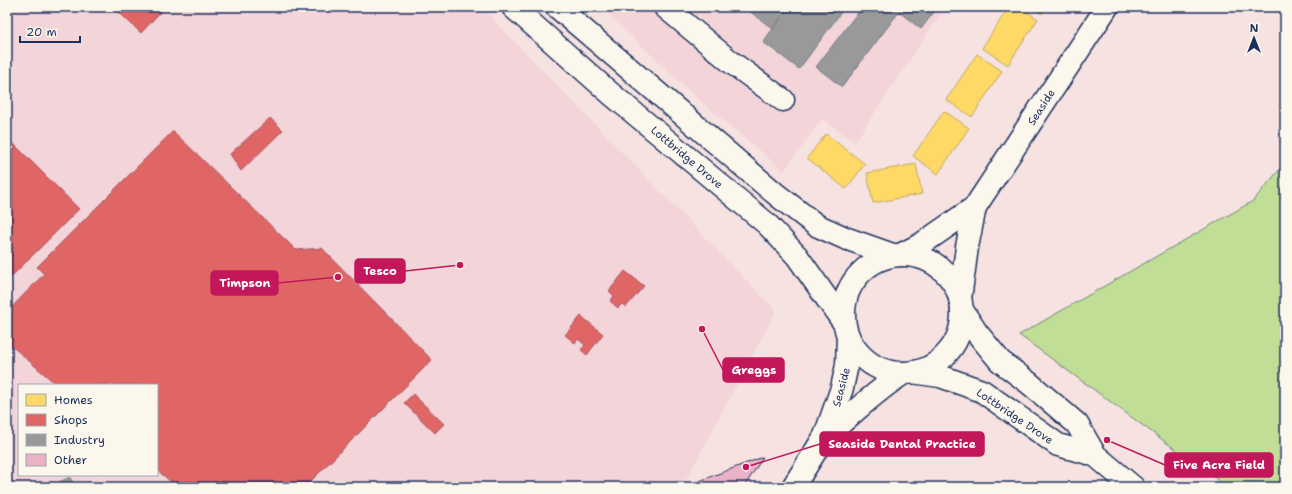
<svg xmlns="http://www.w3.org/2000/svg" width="1292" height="494" viewBox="0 0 1292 494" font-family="'Shantell Sans',sans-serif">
  <rect width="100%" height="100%" fill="#f6e2e1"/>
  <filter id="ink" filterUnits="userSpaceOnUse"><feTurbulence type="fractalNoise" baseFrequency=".025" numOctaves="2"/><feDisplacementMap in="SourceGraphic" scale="8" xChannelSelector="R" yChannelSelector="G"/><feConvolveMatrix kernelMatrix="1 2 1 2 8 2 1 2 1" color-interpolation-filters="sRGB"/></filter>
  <g filter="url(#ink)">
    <!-- built -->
    <g fill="#f3d4d9" fill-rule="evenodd">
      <path d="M7 7H481L776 311 686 480 637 487H7ZM19 385H157V475H19Z"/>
      <polygon points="601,7 945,7 855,142 822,119 784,171 700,101"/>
    </g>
    <!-- green -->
    <polygon fill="#c1de96" stroke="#6e867a" points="1285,163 1285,487 1227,487 1019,335 1253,201"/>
    <!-- homes -->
    <g fill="#ffd966" stroke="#bba664">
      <polygon points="1009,7 1020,7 1038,19 1008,65 982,48"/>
      <polygon points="1031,7 1046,7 1042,14"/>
      <polygon points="977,54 1002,71 972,117 946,100"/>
      <polygon points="944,111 969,128 938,174 913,156"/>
      <polygon points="826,134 865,164 846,189 807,158"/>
      <polygon points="916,164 922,194 873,203 867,173"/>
    </g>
    <!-- shops -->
    <g fill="#e06666" stroke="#a55664">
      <polygon points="113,7 165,7 141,33"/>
      <polygon points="270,118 283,130 241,171 230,154"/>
      <polygon points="173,131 296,250 322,248 432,360 305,487 177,487 157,470 157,385 57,385 7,342 7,312 44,274 37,267"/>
      <polygon points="7,137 17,147 7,157"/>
      <polygon points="17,147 79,209 7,281 7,157"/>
      <polygon points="625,271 644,286 626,307 622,304 618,308 610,301 614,296 609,291"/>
      <polygon points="581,316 603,334 587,355 581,350 585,345 578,339 575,343 565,335"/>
      <polygon points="413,394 444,424 435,433 404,403"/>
    </g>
    <!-- industry -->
    <g fill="#999" stroke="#737987">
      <polygon points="744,7 789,7 773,29"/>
      <polygon points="789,7 845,7 799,69 763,42"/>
      <polygon points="862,7 935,7 937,8 921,29 899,12 842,87 816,67"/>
      <polygon points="70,477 75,487 49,487"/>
    </g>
    <!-- building -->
    <polygon fill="#ebb2c6" stroke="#1b2f5e" points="763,457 744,487 685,487 707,478"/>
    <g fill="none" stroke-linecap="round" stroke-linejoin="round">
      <defs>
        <polyline id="street" points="665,7 731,62 783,100"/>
        <g id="secondary">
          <polyline points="962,310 977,333 1000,361 1029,383 1077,424 1095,455 1133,487"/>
          <polyline points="912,372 940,376 982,391 1058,445 1095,455"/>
        </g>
        <g id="primary">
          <polyline points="513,7 610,93 767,224 797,256 844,323"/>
          <polyline points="557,7 777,195 816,225 845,238 893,255"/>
          <circle cx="903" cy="314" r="59"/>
          <polyline points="900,255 920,245 975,207"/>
          <polyline points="960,299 967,247 975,207 1107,7"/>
          <path d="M825 436C852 415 875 391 904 373"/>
          <polyline points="793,487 825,436 842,388 847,365 848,336"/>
        </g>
      </defs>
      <!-- street casing -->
      <use href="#street" stroke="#1b2f5e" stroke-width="25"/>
      <!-- secondary casing -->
      <use href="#secondary" stroke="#1b2f5e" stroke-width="25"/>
      <!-- primary casing -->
      <use href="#primary" stroke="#1b2f5e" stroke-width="25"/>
      <!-- street -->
      <use href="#street" stroke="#fbf7ec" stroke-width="22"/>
      <!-- secondary -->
      <use href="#secondary" stroke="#fbf7ec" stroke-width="22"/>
      <!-- primary -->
      <use href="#primary" stroke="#fbf7ec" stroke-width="22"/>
    </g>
  </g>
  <g text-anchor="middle" stroke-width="4" stroke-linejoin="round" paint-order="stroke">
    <!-- street labels -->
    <g font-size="11" fill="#1b2f5e" stroke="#fbf7ec">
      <text transform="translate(1041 107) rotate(-57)" y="4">Seaside</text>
      <text transform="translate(687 157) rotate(40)" y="4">Lottbridge Drove</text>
      <text transform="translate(841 387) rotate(-75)" y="4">Seaside</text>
      <text transform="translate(1015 416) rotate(34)" y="4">Lottbridge Drove</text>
    </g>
  </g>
  <!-- callouts -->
  <path fill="none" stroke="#c2185b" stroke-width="1.5" d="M460 265L405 271M338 277L278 283M702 329L723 370M746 467L820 444M1107 440L1165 465"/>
  <g fill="#c2185b" stroke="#fbf7ec" stroke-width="1.5">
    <circle cx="460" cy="265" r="4"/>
    <circle cx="338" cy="277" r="4"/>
    <circle cx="702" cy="329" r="4"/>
    <circle cx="746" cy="467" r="4"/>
    <circle cx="1107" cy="440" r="4"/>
  </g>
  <g fill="#c2185b" stroke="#c2185b" stroke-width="1.5">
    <rect x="355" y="259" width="50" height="24" rx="4"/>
    <rect x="211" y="271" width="67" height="24" rx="4"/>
    <rect x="723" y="358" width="61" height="24" rx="4"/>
    <rect x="820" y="432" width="164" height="24" rx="4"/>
    <rect x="1165" y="453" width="108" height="24" rx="4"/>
  </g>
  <g font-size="12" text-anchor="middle" font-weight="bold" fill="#fff">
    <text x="380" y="275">Tesco</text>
    <text x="245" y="287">Timpson</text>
    <text x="754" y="374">Greggs</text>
    <text x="902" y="448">Seaside Dental Practice</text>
    <text x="1219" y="469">Five Acre Field</text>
  </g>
  <!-- margin -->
  <rect width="1292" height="494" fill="none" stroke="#fbf7ec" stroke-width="24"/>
  <rect x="12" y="12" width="1268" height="470" fill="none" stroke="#1b2f5e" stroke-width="1.5" filter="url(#ink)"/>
  <!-- legend -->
  <rect x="18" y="384" width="140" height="92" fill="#fbf7ec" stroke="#a1a7b3"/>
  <rect x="26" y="394" width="20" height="12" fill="#ffd966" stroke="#a1a7b3"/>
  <text x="54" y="404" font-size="12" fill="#1b2f5e">Homes</text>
  <rect x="26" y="414" width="20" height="12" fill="#e06666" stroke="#a1a7b3"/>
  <text x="54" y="424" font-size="12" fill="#1b2f5e">Shops</text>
  <rect x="26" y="434" width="20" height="12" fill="#999999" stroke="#a1a7b3"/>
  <text x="54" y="444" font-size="12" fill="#1b2f5e">Industry</text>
  <rect x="26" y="454" width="20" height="12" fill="#ebb2c6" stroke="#a1a7b3"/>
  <text x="54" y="464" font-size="12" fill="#1b2f5e">Other</text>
  <!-- north arrow -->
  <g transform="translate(1254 38)" stroke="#fbf7ec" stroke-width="3" paint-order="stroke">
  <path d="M0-3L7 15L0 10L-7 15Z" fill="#1b2f5e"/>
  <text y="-6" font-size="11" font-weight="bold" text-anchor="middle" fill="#1b2f5e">N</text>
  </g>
  <!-- scale -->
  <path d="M20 36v6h60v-6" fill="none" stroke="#1b2f5e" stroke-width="2"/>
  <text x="26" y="36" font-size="12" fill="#1b2f5e" stroke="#fbf7ec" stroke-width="3" paint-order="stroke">20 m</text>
</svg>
